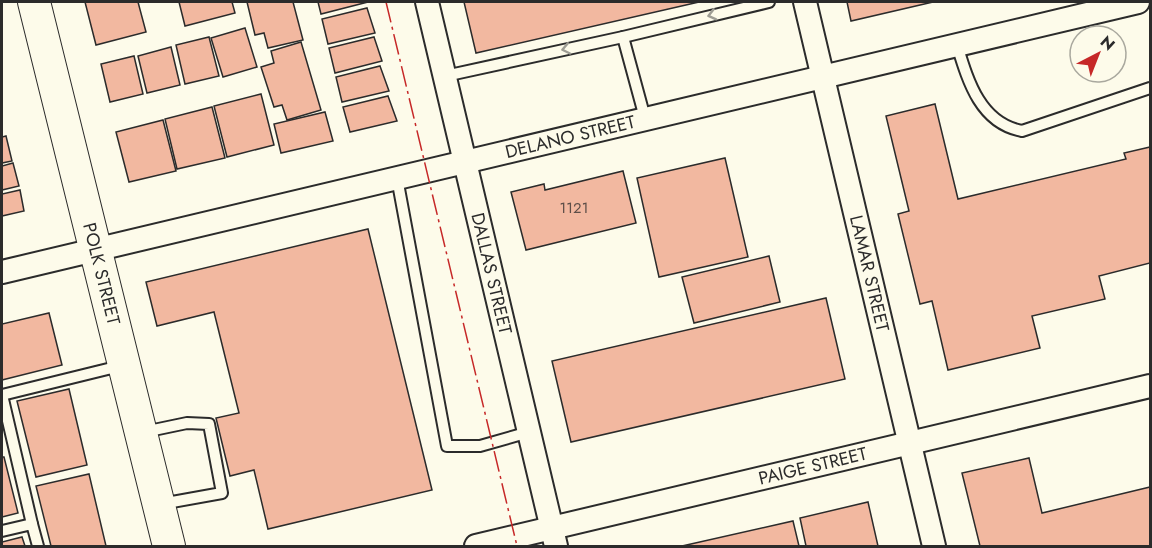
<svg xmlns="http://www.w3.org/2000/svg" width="1152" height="548" viewBox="0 0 1152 548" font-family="Jost,sans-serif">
  <rect width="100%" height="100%" fill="#fdfbea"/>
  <!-- building -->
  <g fill="#f2b8a0" stroke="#2b2b2b" stroke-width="1.5">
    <polygon points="85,2 138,2 146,32 96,45"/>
    <polygon points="179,2 232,2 235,13 185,26"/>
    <polygon points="247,2 293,2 303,40 268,48 264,33 255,35"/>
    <polygon points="318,2 368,2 321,14"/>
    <polygon points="464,2 699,2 476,53"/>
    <polygon points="847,2 933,2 851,21"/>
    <polygon points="367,8 375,33 328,44 322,19"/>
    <polygon points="245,28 257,67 223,77 211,38"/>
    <polygon points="209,37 219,76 185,84 176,45"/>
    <polygon points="374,37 382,61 335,73 329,48"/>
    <polygon points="301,42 321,110 287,120 282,105 274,107 261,67 274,63 271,51"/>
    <polygon points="171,47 180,85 147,93 138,56"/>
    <polygon points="134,56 143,94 110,102 101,64"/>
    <polygon points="380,66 389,91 342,102 336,77"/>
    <polygon points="261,94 274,145 227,157 214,106"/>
    <polygon points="388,96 397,121 350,132 343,107"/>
    <polygon points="935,104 958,199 1126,159 1124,153 1150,147 1150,263 1099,276 1105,299 1032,316 1040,348 948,370 932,301 920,304 898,214 909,211 886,116"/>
    <polygon points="212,107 225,158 177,169 165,119"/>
    <polygon points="325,112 333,141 281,153 274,124"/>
    <polygon points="163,120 176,171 129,182 116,132"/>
    <polygon points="6,136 12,161 2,163 2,137"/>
    <polygon points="725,158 748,257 659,277 637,178"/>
    <polygon points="13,163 19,186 2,190 2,166"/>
    <polygon points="623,171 636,223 526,250 511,192 544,184 545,190"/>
    <polygon points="20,190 24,211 2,216 2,194"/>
    <polygon points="368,229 432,490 268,529 254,470 230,476 216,418 239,413 214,312 157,326 146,282"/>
    <polygon points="769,256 780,302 694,323 682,277"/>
    <polygon points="826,298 845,379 571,442 552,361"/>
    <polygon points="49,313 62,365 2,380 2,324"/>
    <polygon points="69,389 87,465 36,477 17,401"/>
    <polygon points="2,457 4,457 18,513 2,517"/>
    <polygon points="1029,458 1042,513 1150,487 1150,546 980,546 962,473"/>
    <polygon points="89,474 106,546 51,546 36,486"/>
    <polygon points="868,502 878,546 806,546 800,518"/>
    <polygon points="793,521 799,546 682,546"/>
    <polygon points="22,537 25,546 2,546 2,542"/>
  </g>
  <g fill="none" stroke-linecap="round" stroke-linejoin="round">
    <defs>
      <g id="lane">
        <polyline points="623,37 645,118"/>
        <path d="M957 45C968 81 980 123 1022 131L1150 88"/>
        <polyline points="445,76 623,37 769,2"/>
        <polyline points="397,178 447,446 480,446 529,432"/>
        <polyline points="2,395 32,524"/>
        <polyline points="2,395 120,366"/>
        <polyline points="144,432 187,423 209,424 222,493 161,504"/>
        <polyline points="2,531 32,524 38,546"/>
      </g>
      <g id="street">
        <path id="s1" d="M427 2 556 546"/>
        <path id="s2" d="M805 2 934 546"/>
        <path id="s3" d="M2 272 1138 2"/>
        <path id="s4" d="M476 546 1150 386"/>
      </g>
      <g id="secondary">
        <path id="s5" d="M34 2 169 546"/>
      </g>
    </defs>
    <!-- lane casing -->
    <use href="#lane" stroke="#2b2b2b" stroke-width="14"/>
    <!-- street casing -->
    <use href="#street" stroke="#2b2b2b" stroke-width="26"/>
    <!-- secondary casing -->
    <use href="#secondary" stroke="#2b2b2b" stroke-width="34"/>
    <!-- lane -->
    <use href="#lane" stroke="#fdfbea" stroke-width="10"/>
    <!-- street -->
    <use href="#street" stroke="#fdfbea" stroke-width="22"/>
    <!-- secondary -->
    <use href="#secondary" stroke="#fdfbea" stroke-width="32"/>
    <!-- power -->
    <polyline stroke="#c62828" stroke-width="1.5" stroke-dasharray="21 4.5 3 4.5" stroke-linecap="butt" points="386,2 517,546"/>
  </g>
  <!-- one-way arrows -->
  <defs><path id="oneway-chevron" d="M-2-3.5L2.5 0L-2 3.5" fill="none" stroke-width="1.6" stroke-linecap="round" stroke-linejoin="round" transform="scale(1.5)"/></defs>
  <g stroke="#9e9d94">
    <use href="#oneway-chevron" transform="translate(712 15) rotate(166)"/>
    <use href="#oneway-chevron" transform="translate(566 49) rotate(168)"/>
  </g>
  <g text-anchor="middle" stroke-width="4.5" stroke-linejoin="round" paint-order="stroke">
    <!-- number labels -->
    <g font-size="15" fill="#5d4e48">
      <text x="574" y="213">1121</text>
    </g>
    <!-- street labels -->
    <g font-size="18" fill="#2b2b2b" stroke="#fdfbea">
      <text dy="6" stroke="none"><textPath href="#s3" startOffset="584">DELANO STREET</textPath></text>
      <text dy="6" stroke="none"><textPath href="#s5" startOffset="280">POLK STREET</textPath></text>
      <text dy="6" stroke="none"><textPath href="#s1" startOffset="279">DALLAS STREET</textPath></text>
      <text dy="6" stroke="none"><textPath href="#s2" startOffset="279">LAMAR STREET</textPath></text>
      <text dy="6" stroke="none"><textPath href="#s4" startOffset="346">PAIGE STREET</textPath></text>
    </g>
  </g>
  <!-- border -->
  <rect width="1152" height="548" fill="none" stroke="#2b2b2b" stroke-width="6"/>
  <!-- north arrow -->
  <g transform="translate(1098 54) rotate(42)"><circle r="28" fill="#fdfbea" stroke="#a9a89e" stroke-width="1.5"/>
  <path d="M0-4.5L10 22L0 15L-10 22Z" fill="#c62828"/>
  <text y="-9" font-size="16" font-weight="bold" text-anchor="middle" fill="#2b2b2b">N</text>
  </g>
</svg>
